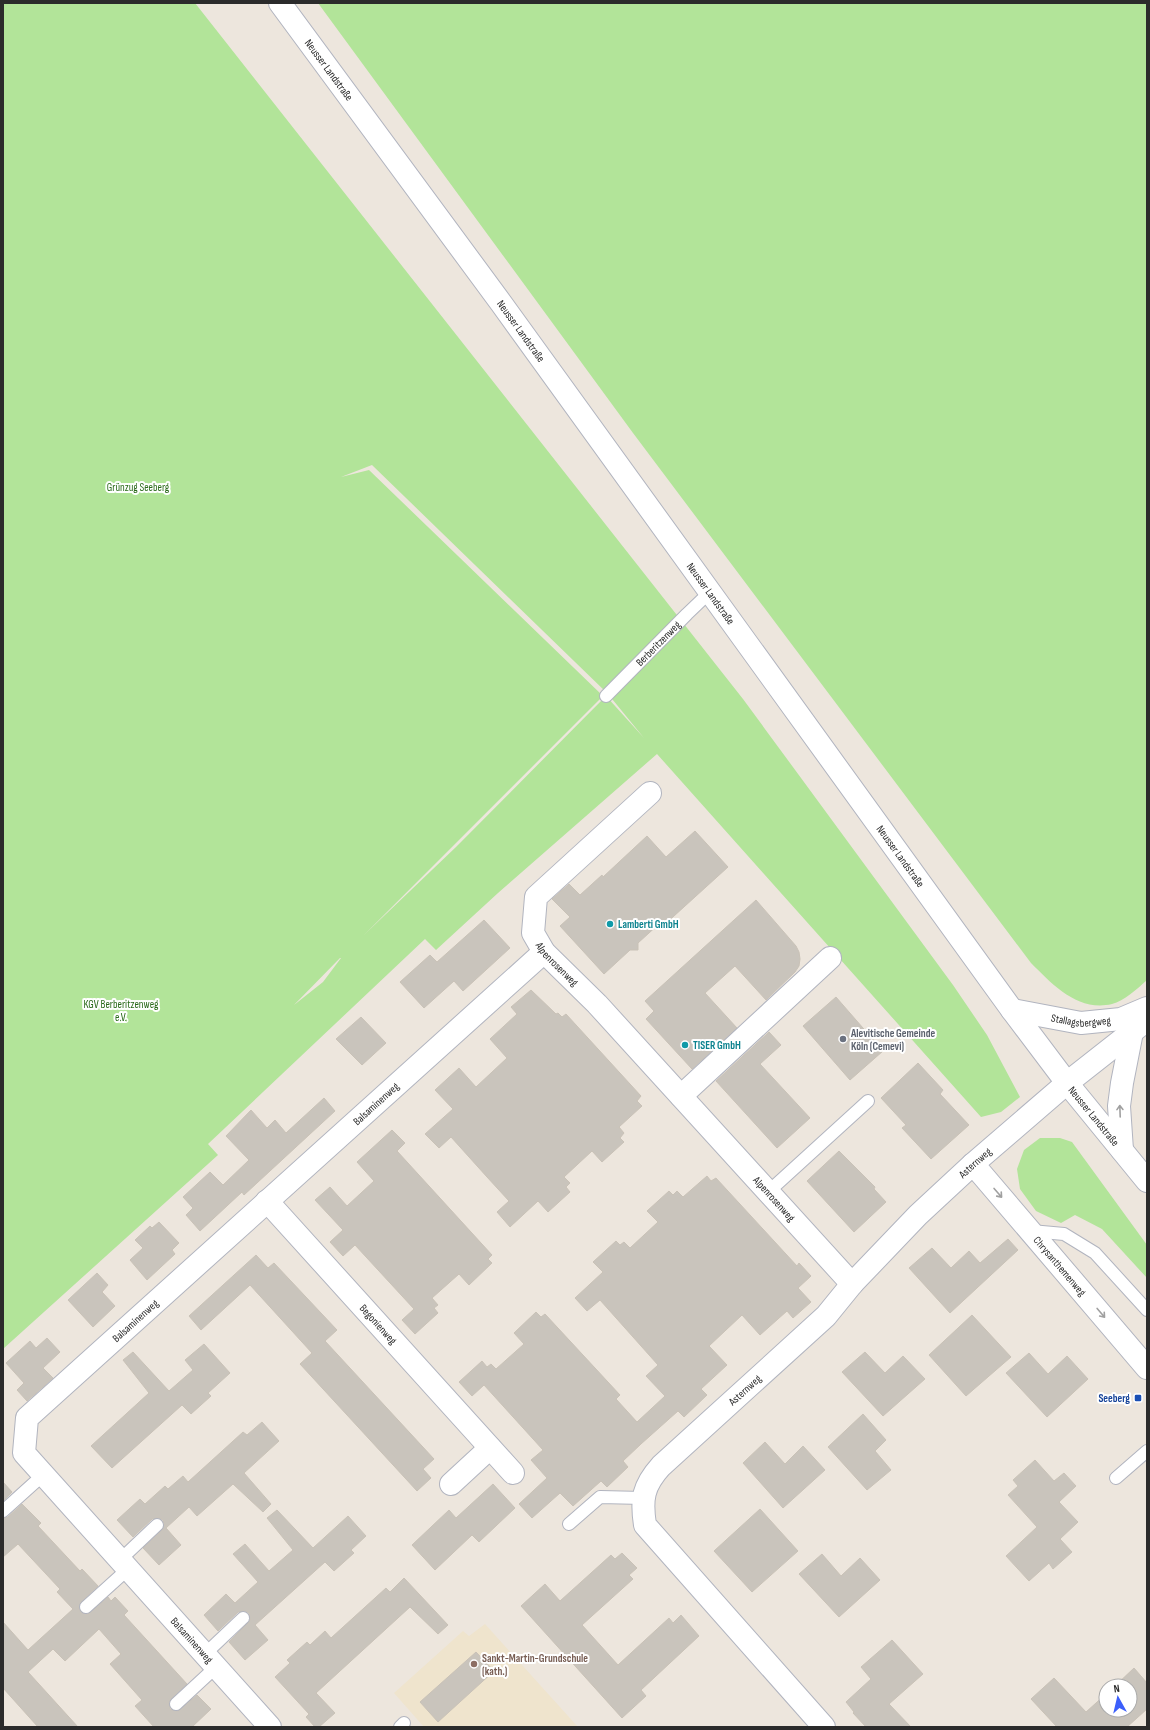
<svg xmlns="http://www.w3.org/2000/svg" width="1150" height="1730" viewBox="0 0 1150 1730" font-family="'Sofia Sans Condensed',sans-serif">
  <rect width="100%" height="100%" fill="#ede6dd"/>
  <!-- education -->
  <polygon fill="#efe4cd" points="485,1624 578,1727 424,1727 394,1693 463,1631 469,1636"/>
  <!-- green -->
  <g fill="#b2e499" fill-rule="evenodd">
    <path d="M3 3H195L743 699 953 985 987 1035 1020 1097 1001 1112 981 1117 657 754 498 893 436 950 425 939 208 1144 218 1155 3 1349ZM372 465 608 694 644 738 606 696 456 847 364 935 603 696 369 470 341 477ZM341 958 323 982 294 1005 340 958Z"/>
    <path d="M318 3H1147V980C1137 989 1124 1001 1112 1004 1078 1012 1053 985 1031 963L633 433Z"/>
    <polygon points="1040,1138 1060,1138 1072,1142 1147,1245 1147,1278 1102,1229 1075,1215 1061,1223 1036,1211 1020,1189 1017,1169 1024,1150"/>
  </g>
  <!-- building -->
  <g fill="#c9c4bc" stroke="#c9c2b7">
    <polygon points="695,831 728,867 663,926 660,923 638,943 638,950 630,950 604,974 560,926 570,917 552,899 569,884 580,895 602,875 603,877 647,836 666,857"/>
    <polygon points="756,900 796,946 799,952 800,959 799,966 795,972 766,1000 735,966 705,993 737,1028 692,1069 646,1019 654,1011 645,1001"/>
    <polygon points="484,920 510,948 463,991 454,981 424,1008 400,982 430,955 437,962"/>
    <polygon points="531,990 556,1014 558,1013 562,1017 566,1014 641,1096 637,1101 642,1106 619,1127 624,1133 620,1138 624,1142 602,1162 592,1151 564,1177 570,1183 566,1187 570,1192 548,1212 538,1201 510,1227 497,1212 509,1201 487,1177 451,1137 439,1148 425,1134 453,1109 435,1090 459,1068 476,1087 507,1058 490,1039 517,1014 511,1007"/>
    <polygon points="836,997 883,1051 850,1080 803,1026"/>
    <polygon points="361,1017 386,1043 362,1065 336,1039"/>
    <polygon points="769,1032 781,1045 760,1064 810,1118 777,1148 716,1081"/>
    <polygon points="918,1063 943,1090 940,1094 969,1125 931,1159 902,1128 906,1125 881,1098"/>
    <polygon points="324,1098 335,1111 244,1195 242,1192 200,1231 186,1215 193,1208 183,1197 210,1172 223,1185 249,1160 226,1136 251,1110 267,1128 275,1120 286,1133"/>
    <polygon points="392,1130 405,1143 397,1151 492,1255 488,1259 492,1263 469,1285 459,1274 432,1298 438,1305 434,1308 438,1313 415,1334 402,1320 414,1309 355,1245 343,1256 330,1242 343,1230 315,1200 330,1187 347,1206 374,1181 357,1162"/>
    <polygon points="839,1151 875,1187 874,1189 886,1202 854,1232 807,1181"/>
    <polygon points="707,1176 711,1181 716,1178 797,1266 799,1263 811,1276 798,1288 811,1302 793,1318 787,1311 760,1335 742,1315 709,1346 727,1365 701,1389 707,1395 684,1417 678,1411 641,1444 623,1461 628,1467 607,1487 601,1481 573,1506 560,1493 532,1518 519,1504 547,1478 531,1460 543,1450 484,1385 472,1396 459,1382 482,1361 487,1367 491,1364 496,1369 524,1344 514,1333 536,1312 541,1317 545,1314 620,1395 616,1399 637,1422 665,1396 646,1376 658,1365 600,1300 587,1311 575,1298 603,1272 593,1262 616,1241 620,1245 624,1242 630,1248 658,1222 647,1211 669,1191 673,1195 677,1191 683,1197"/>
    <polygon points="159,1222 179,1243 172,1250 175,1254 147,1280 130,1260 143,1248 135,1240 150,1226 152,1228"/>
    <polygon points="1008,1239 1018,1250 950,1313 909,1268 932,1248 951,1268 969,1251 980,1263"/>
    <polygon points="256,1255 268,1268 274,1263 337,1330 325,1341 434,1459 423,1469 431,1478 417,1491 300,1364 312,1353 250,1285 201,1330 189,1316"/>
    <polygon points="97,1273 108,1285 102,1292 115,1306 93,1327 68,1300"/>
    <polygon points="972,1315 1011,1357 966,1396 929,1355"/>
    <polygon points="47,1338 60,1352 43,1368 53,1378 27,1401 17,1390 24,1383 6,1363 30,1341 36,1348"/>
    <polygon points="204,1344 230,1373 208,1393 211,1396 191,1414 182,1405 112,1468 91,1446 149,1393 123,1360 133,1352 169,1391 193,1370 185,1360"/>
    <polygon points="865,1352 885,1373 903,1356 925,1379 883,1416 842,1372"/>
    <polygon points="1029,1353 1048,1374 1067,1356 1088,1379 1047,1417 1006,1373"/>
    <polygon points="863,1414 886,1440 875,1451 891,1470 867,1490 828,1447"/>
    <polygon points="262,1422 279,1441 244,1473 271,1504 263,1512 233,1484 197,1516 189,1507 166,1528 181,1545 159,1565 143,1548 162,1530 164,1524 163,1520 159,1518 152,1519 133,1537 117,1520 140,1499 145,1504 165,1486 168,1489 183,1476 188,1482 243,1432 247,1435"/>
    <polygon points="765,1442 785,1464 803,1446 825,1470 783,1508 743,1463"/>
    <polygon points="1035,1460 1054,1481 1064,1473 1076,1486 1059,1502 1078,1522 1060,1539 1072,1552 1053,1569 1049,1563 1029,1581 1006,1556 1037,1527 1008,1495 1018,1486 1013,1480"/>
    <polygon points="3,1482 12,1492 3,1501"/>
    <polygon points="493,1484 515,1508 479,1542 472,1535 435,1570 412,1545 449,1510 456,1518"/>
    <polygon points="22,1504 41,1523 38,1526 80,1571 82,1569 98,1586 81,1602 79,1608 81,1612 88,1614 108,1597 111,1601 115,1597 128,1611 124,1615 187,1684 171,1699 169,1702 170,1709 178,1711 197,1695 211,1709 192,1727 154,1727 135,1706 142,1700 110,1664 121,1654 99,1629 65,1661 53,1649 28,1672 78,1727 38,1727 3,1688 3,1622 28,1650 73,1609 57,1592 60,1589 18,1544 3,1557 3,1518 8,1517"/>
    <polygon points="760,1509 798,1551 752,1592 714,1551"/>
    <polygon points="277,1510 313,1548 348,1516 366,1536 351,1550 354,1553 334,1571 325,1562 255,1625 268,1640 245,1660 229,1642 248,1623 250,1620 249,1613 245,1611 238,1612 218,1631 204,1615 226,1594 235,1603 258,1582 233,1554 245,1544 269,1571 293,1550 267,1518"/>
    <polygon points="622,1553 637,1568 629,1575 633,1579 582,1625 618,1665 669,1618 673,1623 681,1615 699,1636 641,1690 646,1696 622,1718 521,1606 545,1584 560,1601 611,1555 615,1559"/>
    <polygon points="822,1554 841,1576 860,1558 880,1580 839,1617 799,1574"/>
    <polygon points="404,1578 448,1625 438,1634 410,1607 316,1693 335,1713 319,1727 315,1727 306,1717 309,1714 275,1677 290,1663 287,1660 307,1642 310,1645 325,1631 331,1638 386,1588 390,1592"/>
    <polygon points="892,1640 923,1674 889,1704 911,1727 866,1727 853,1713 854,1712 846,1702 871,1679 861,1667"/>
    <polygon points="476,1652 494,1671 438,1722 420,1702"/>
    <polygon points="1134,1668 1147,1683 1147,1709 1127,1727 1057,1727 1031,1699 1054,1678 1086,1712 1106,1694 1106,1710 1130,1710 1130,1686 1115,1686"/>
  </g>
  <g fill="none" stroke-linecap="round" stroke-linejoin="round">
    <defs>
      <g id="service">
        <path id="s1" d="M606 696 687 614 710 592"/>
        <polyline points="767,1193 868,1101"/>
        <polyline points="1031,1231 1064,1234 1095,1253 1147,1310"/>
        <polyline points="1116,1478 1147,1451"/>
        <polyline points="3,1511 43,1475"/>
        <polyline points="569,1524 600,1497 643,1498"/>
        <polyline points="120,1560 157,1525"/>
        <polyline points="86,1607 128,1569"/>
        <polyline points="205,1654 243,1618"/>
        <polyline points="176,1704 216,1667"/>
        <polyline points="400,1727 404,1723"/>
      </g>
      <g id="minor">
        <path id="s2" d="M650 793 536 897 533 933 544 952 597 1004 852 1284"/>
        <path id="s3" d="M1012 1010 1081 1023 1121 1019 1147 1008"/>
        <polyline points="681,1096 830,958"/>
        <polyline points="1122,1150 1119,1106 1122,1083 1132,1032"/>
        <path id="s4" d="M973 1164 1147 1368"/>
        <path id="s5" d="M267 1201 513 1473"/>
        <polyline points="451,1484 490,1448"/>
        <path id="s6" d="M270 1727 24 1453 27 1418 544 952"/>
        <path id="s7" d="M824 1727 645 1525C641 1499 643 1486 661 1466L826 1316 852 1284 918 1215 973 1164 1067 1083 1147 1020"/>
      </g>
      <g id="secondary">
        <path id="s8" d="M280 3 501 303 1012 1010 1067 1083 1147 1181"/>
      </g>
    </defs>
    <!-- service casing -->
    <use href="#service" stroke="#b1b4bf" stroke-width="14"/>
    <!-- minor casing -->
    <use href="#minor" stroke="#b1b4bf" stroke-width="24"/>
    <!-- secondary casing -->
    <use href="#secondary" stroke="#b1b4bf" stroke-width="24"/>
    <!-- service -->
    <use href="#service" stroke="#fff" stroke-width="12"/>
    <!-- minor -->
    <use href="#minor" stroke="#fff" stroke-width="22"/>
    <!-- secondary -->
    <use href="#secondary" stroke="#fff" stroke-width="22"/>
  </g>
  <!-- one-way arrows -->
  <defs><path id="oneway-shaft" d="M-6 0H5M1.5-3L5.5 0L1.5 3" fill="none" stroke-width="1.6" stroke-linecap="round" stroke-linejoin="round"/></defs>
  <g stroke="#a0a0a0">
    <use href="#oneway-shaft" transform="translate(1120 1111) rotate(-92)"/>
    <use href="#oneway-shaft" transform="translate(998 1193) rotate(49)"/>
    <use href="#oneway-shaft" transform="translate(1101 1313) rotate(50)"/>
  </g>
  <!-- markers -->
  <g fill="#0f9aa8" stroke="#fff" stroke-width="1.5">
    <circle cx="610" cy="924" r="4"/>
    <circle cx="685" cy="1045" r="4"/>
  </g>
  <circle fill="#6b7280" stroke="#fff" stroke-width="1.5" cx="843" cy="1039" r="4"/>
  <rect fill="#1a4fb4" stroke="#fff" stroke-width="1.5" x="1134" y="1394" width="8" height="8" rx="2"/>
  <circle fill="#8d6e63" stroke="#fff" stroke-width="1.5" cx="474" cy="1664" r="4"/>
  <g text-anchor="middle" stroke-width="4" stroke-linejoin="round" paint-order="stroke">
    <!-- street labels -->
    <g font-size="11" fill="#2b2b2b" stroke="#fff">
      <text dy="4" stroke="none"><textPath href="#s8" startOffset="83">Neusser Landstraße</textPath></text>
      <text dy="4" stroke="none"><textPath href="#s8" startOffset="407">Neusser Landstraße</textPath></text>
      <text dy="4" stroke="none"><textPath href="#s8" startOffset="731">Neusser Landstraße</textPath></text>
      <text dy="4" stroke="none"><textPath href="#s1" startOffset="74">Berberitzenweg</textPath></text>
      <text dy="4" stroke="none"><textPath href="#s8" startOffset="1055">Neusser Landstraße</textPath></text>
      <text dy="4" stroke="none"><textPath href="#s2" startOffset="230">Alpenrosenweg</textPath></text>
      <text dy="4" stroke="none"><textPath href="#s3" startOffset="70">Stallagsbergweg</textPath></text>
      <text dy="4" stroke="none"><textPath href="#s6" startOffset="873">Balsaminenweg</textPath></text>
      <text dy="4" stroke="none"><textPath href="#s8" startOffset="1379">Neusser Landstraße</textPath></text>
      <text dy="4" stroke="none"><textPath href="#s7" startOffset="771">Asternweg</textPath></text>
      <text dy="4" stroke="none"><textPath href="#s2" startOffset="550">Alpenrosenweg</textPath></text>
      <text dy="4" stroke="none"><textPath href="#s4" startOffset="134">Chrysanthemenweg</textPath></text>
      <text dy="4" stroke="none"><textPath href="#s6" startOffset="549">Balsaminenweg</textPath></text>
      <text dy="4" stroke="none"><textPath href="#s5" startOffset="166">Begonienweg</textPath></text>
      <text dy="4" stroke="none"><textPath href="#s7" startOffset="447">Asternweg</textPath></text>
      <text transform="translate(192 1640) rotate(48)" y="4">Balsaminenweg</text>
    </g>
    <!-- park labels -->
    <g font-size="11" fill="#2a6a1a" stroke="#fff">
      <text x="138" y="491">Grünzug Seeberg</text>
      <text x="121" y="1008">KGV Berberitzenweg<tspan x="121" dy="13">e.V.</tspan></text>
    </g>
    <!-- culture labels -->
    <g font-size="11" font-weight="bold" fill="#0d838f" stroke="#fff" text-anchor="start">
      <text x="618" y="928">Lamberti GmbH</text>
      <text x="693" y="1049">TISER GmbH</text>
    </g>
    <!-- worship labels -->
    <g font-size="11" font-weight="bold" fill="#5b616d" stroke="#fff" text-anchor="start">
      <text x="851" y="1037">Alevitische Gemeinde<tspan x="851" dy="13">Köln (Cemevi)</tspan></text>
    </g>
    <!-- transit labels -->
    <g font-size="11" font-weight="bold" fill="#164399" stroke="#fff" text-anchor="end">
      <text x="1130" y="1402">Seeberg</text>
    </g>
    <!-- education labels -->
    <g font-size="11" font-weight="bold" fill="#785e54" stroke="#fff" text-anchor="start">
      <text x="482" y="1662">Sankt-Martin-Grundschule<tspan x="482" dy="13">(kath.)</tspan></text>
    </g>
  </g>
  <!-- border -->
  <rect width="1150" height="1730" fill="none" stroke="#2b2b2b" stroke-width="8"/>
  <!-- north arrow -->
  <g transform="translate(1118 1698) rotate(352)"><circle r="19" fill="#ffffff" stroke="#aaaaaa"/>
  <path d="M0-3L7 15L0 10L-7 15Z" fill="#3c5ffb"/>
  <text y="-6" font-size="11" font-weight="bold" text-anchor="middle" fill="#2b2b2b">N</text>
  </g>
</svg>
